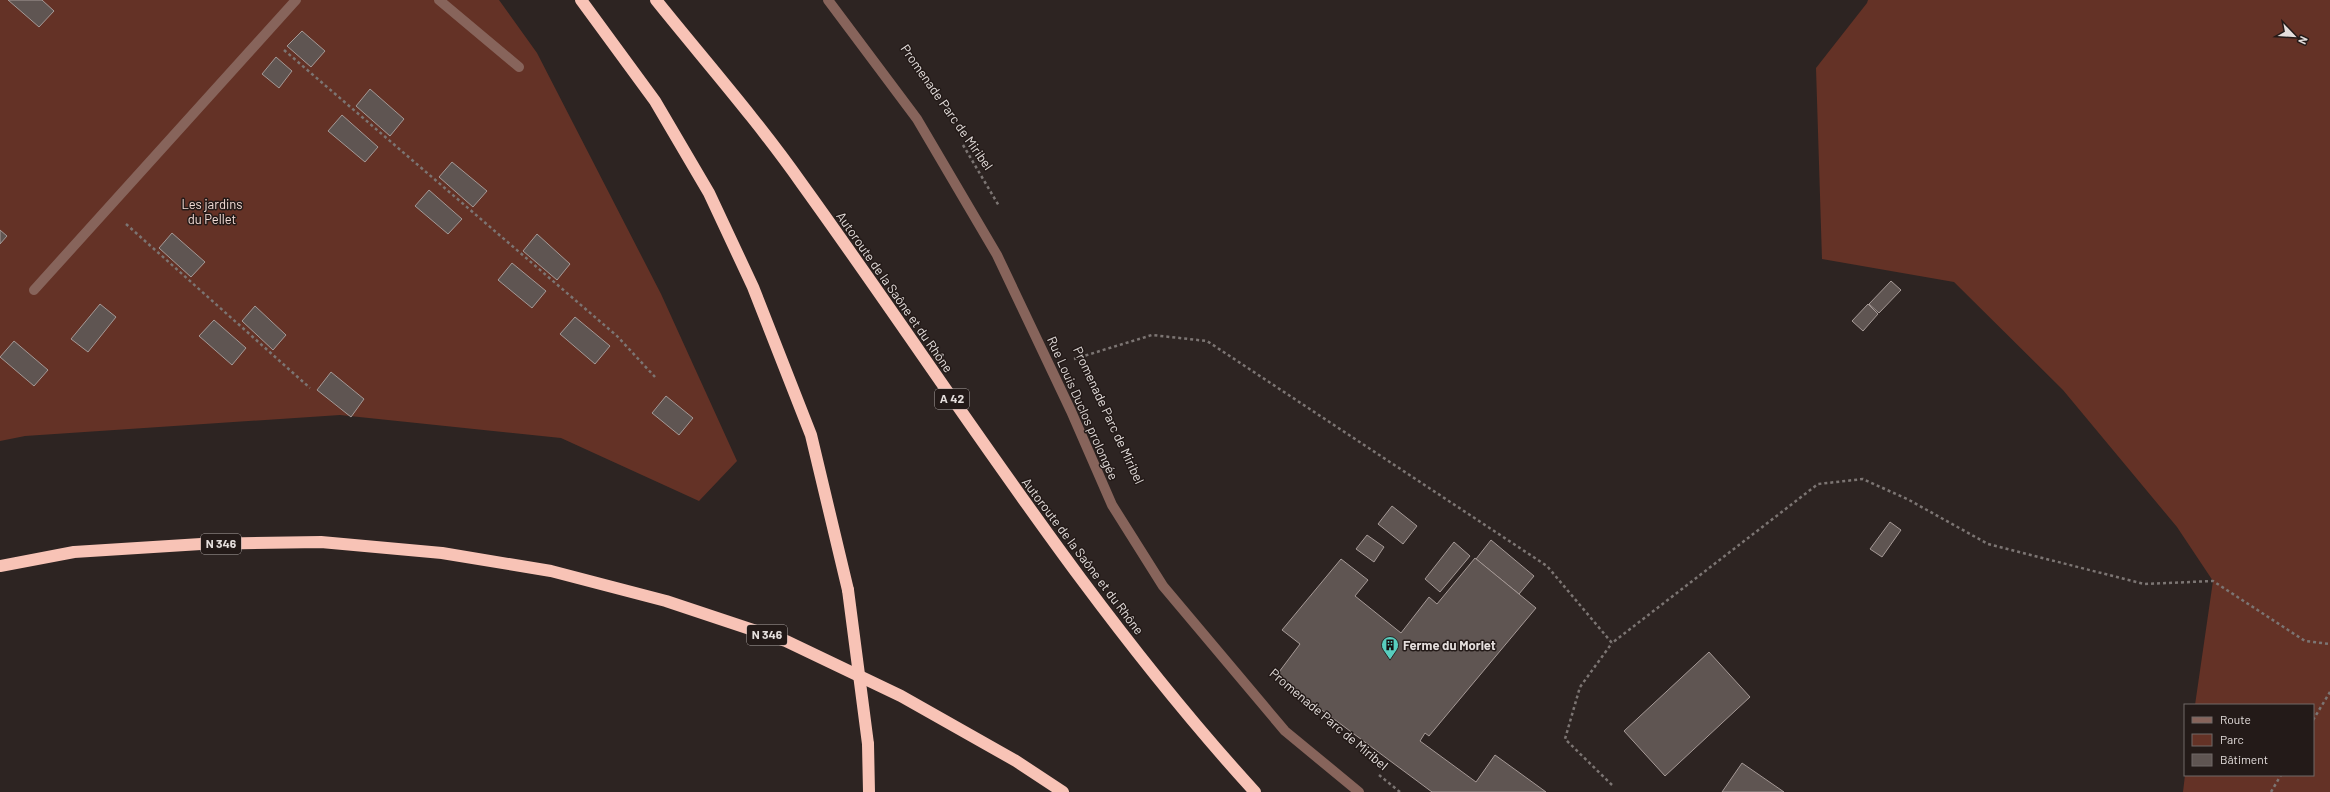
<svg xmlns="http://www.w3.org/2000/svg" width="2330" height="792" viewBox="0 0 2330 792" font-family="Barlow,sans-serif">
  <rect width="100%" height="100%" fill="#2d2422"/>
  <!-- green -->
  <g fill="#643226">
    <polygon points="0,0 499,0 537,53 661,294 737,461 699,501 561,438 340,415 25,436 0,441"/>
    <polygon points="1868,0 2330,0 2330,792 2183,792 2185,775 2313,775 2313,705 2195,705 2213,581 2177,527 2063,390 1954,282 1822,259 1816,68 1867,3"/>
  </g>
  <!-- building -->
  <g fill="#5f5552" stroke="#a59996">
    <polygon points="8,0 42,0 54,11 39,27"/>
    <polygon points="302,31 325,51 311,67 287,46"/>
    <polygon points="276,57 292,71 279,88 262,74"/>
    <polygon points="370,89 404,119 390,136 356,106"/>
    <polygon points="342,115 378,147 365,162 328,131"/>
    <polygon points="452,162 487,191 473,207 439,177"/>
    <polygon points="429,190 462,219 448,234 415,206"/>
    <polygon points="0,230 7,236 0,244"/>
    <polygon points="172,233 205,262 191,277 159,248"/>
    <polygon points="537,234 570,264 557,280 523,251"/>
    <polygon points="512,263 546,291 532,308 498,280"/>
    <polygon points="1891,281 1901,290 1879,313 1869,304"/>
    <polygon points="100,304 116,317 88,352 71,339"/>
    <polygon points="1868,304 1878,314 1863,331 1852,321"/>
    <polygon points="255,306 286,335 273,350 242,321"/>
    <polygon points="575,317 610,346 595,364 560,334"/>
    <polygon points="214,320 246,348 232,365 199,336"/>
    <polygon points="14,341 48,370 34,386 0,357"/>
    <polygon points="331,372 364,399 351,417 317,390"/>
    <polygon points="666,396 693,418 679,435 652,413"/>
    <polygon points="1392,506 1417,526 1403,544 1378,524"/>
    <polygon points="1890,522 1901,530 1882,557 1870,549"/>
    <polygon points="1367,535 1384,547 1374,562 1356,549"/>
    <polygon points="1491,540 1534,576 1519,594 1476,559"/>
    <polygon points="1454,542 1470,556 1440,592 1425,579"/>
    <polygon points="1475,558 1536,608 1429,736 1425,733 1420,741 1476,782 1495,755 1546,792 1432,792 1276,676 1300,644 1282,630 1341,559 1368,580 1355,596 1401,633 1429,597 1437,604"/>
    <polygon points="1709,652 1750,697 1665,776 1624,731"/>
    <polygon points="1742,763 1784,792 1722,792"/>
  </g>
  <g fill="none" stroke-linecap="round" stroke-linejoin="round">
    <!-- path -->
    <g stroke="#7c7573" stroke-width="2.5" stroke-dasharray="3 3" stroke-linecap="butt">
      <polyline points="284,50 617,336 655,377"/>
      <polyline points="963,145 999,206"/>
      <polyline points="126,224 310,388"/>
      <polyline points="1074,359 1152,335 1207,341 1547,566 1612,643 1818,484 1863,479 1909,500 1988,544 2144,584 2213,581 2305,641 2330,644"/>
      <polyline points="2313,720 2330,692"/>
      <polyline points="1379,775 1400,792"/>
      <polyline points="1612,785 1565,739 1580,687 1612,643"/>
      <polyline points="2271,792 2281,775"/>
    </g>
    <!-- minor -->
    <g stroke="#87645b" stroke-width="10">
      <polyline points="439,0 519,67"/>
      <polyline points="828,0 917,119 997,255 1071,411 1112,505 1163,586 1285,731 1359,792"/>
      <polyline points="34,290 296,0"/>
    </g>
    <!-- highway -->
    <g stroke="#f8c3b6" stroke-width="12">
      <polyline points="581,0 655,101 709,193 753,287 811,435 848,590"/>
      <path d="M656 0C705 61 757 120 802 184 950 389 1084 605 1255 792"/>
      <polyline points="0,566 74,552 201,544 321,542 442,553 551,571 666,601 786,641 901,696 1016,761 1063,792"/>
      <polyline points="868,744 869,792"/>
    </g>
    <!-- highway-bridge -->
    <polyline stroke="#f8c3b6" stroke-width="12" points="848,590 868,744"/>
  </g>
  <!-- icons -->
  <defs>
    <symbol id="building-pin" viewBox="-11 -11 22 30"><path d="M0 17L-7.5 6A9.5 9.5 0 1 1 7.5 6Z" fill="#58cebf" stroke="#231a18"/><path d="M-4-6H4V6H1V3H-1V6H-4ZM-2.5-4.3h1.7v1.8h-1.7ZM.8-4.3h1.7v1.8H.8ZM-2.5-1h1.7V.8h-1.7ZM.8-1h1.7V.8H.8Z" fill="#111"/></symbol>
  </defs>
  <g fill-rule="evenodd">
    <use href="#building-pin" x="1380" y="635" width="20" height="27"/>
  </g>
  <g text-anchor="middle" stroke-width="3" stroke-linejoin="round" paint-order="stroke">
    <!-- shield labels -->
    <g fill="#231a18" stroke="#aaa3a1" stroke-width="1">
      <rect x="935" y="389" width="34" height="20" rx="3"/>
      <rect x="201" y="534" width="40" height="20" rx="3"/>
      <rect x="747" y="625" width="40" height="20" rx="3"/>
    </g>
    <g font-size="12" font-weight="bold" fill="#e4dedc">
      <text x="952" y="403">A 42</text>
      <text x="221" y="548">N 346</text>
      <text x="767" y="639">N 346</text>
    </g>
    <!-- street labels -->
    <g font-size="13" fill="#e4dedc" stroke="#231a18">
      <text transform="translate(947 107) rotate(55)" y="5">Promenade Parc de Miribel</text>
      <text transform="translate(895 292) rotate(55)" y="5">Autoroute de la Saône et du Rhône</text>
      <text transform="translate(1083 408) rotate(66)" y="5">Rue Louis Duclos prolongée</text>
      <text transform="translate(1109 415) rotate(65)" y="5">Promenade Parc de Miribel</text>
      <text transform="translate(1083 556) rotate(53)" y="5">Autoroute de la Saône et du Rhône</text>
      <text transform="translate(1329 719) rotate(40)" y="5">Promenade Parc de Miribel</text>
    </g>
    <!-- park labels -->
    <g font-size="13" fill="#f1dad4" stroke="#231a18">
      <text x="212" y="209">Les jardins<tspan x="212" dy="15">du Pellet</tspan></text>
    </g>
    <!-- poi labels -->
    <g font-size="13" font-weight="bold" fill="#e4dedc" stroke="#231a18" text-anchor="start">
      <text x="1403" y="650">Ferme du Morlet</text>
    </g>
  </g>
  <!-- legend -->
  <rect x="2184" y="704" width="130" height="72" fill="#231a18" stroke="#706866"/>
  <rect x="2192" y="717" width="20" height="6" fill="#87645b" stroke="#706866"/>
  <text x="2220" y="724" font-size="12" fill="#e4dedc">Route</text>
  <rect x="2192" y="734" width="20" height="12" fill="#643226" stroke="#706866"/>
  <text x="2220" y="744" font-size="12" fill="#e4dedc">Parc</text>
  <rect x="2192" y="754" width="20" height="12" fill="#5f5552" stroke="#706866"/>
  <text x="2220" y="764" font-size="12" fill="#e4dedc">Bâtiment</text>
  <!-- north arrow -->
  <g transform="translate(2294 36) rotate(115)" stroke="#231a18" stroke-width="3" paint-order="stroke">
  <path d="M0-3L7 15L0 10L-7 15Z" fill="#e4dedc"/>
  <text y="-6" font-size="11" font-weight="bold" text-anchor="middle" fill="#e4dedc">N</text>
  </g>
</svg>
